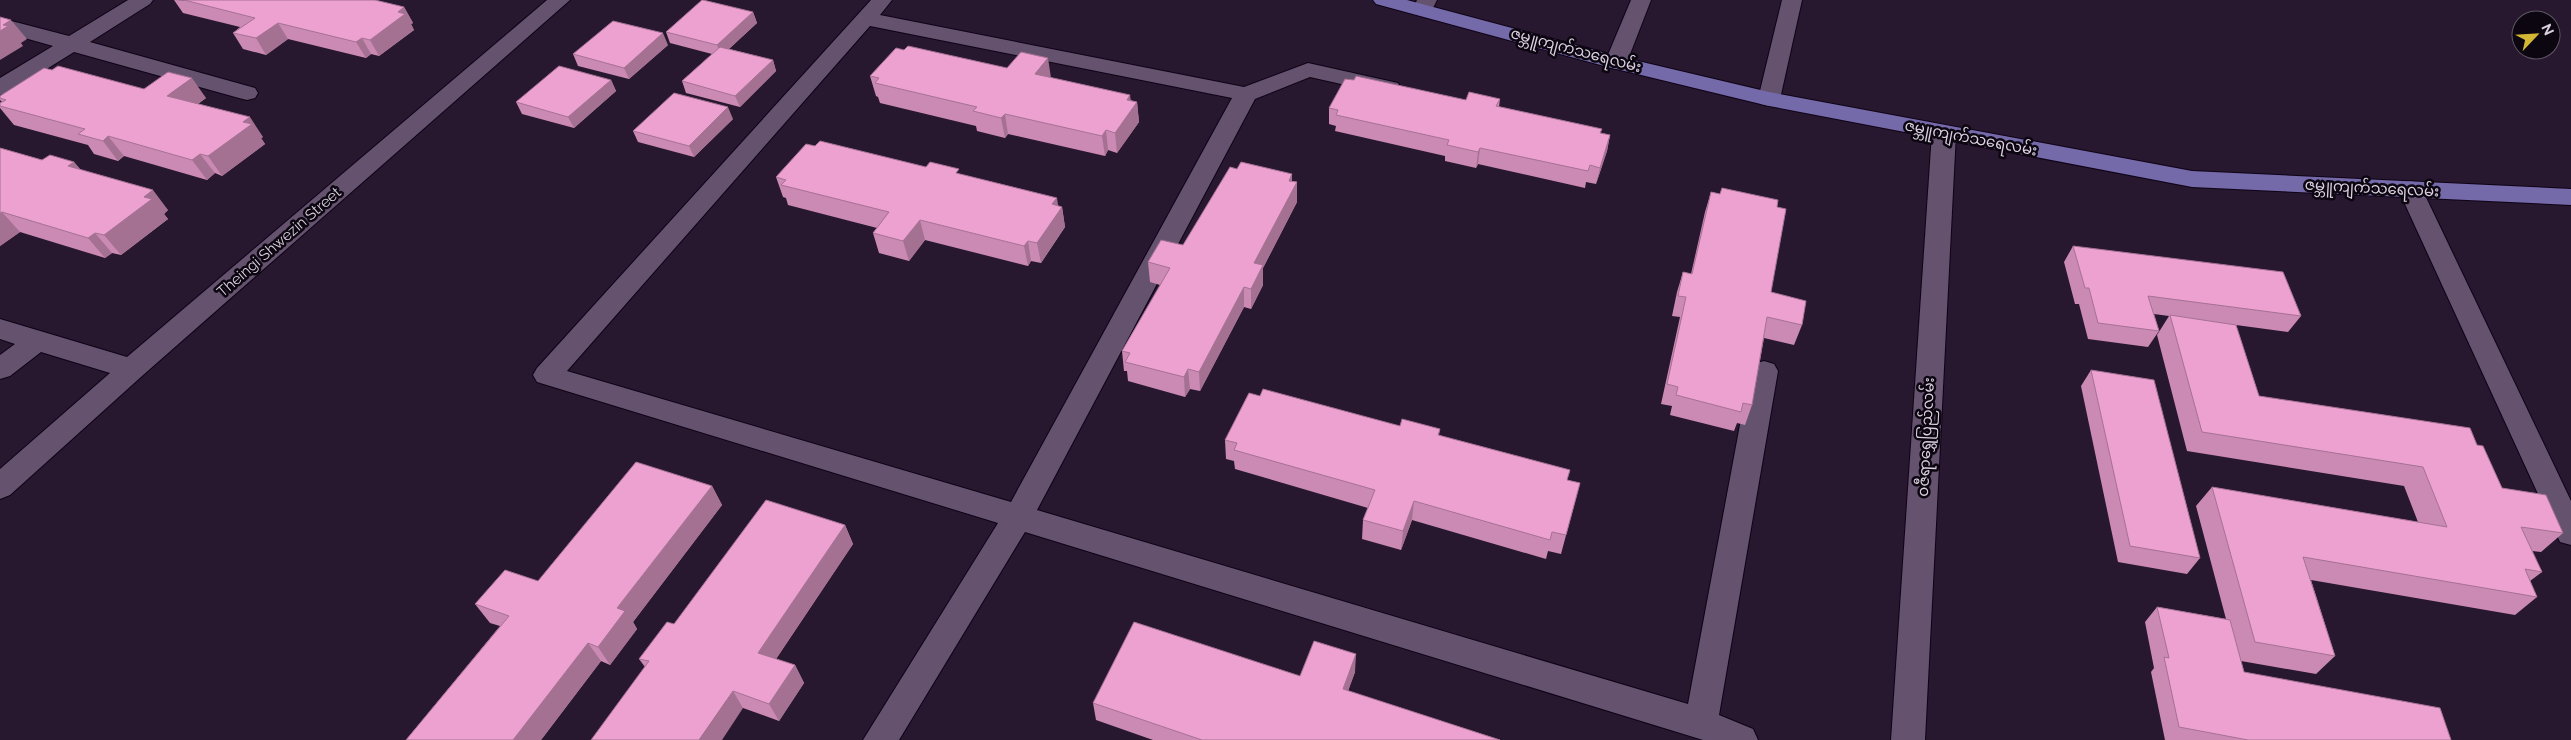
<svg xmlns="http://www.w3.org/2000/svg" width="2571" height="740" viewBox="0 0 2571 740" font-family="Raleway,'Noto Sans Myanmar',sans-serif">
  <rect width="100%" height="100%" fill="#27172f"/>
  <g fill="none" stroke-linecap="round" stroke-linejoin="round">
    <defs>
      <g id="minor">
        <polygon points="128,0 153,0 150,4 90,42 255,88 258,93 255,98 247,100 239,98 74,52 8,93 0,95 0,78 53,46 0,31 0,18 69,36"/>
        <polygon points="547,0 570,0 142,376 10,495 0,499 0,469 110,373 41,352 10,376 0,379 0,355 15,344 0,339 0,319 127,357"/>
        <path d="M871 0H892L880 15 1244 87 1308 63 1398 83 1401 88 1398 93 1390 95 1310 77 1255 99 1037 510 1688 704 1750 371 1754 364 1764 361 1774 364 1778 371 1719 715 1753 729 1758 740H1703L1025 532 899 740H863L998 523 537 382 533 375 537 368ZM870 26 1232 98 1011 502 567 371Z"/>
        <polygon points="1417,0 1437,0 1430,14 1423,16 1416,14 1412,10"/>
        <polygon points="1631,0 1651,0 1627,62 1624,67 1616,69 1608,67 1605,62"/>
        <polygon points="1782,0 1802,0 1780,99 1777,104 1769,106 1761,104 1758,99"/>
        <polygon points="1944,126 1952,128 1956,133 1925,740 1891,740 1932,133 1936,128"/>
        <polygon points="2410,181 2419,183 2422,189 2571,501 2571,545 2560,542 2556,533 2398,189 2401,183"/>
      </g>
      <polygon id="major" points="1373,0 1407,0 1621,57 1769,92 2192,171 2571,189 2571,205 2192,187 1769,106 1608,67 1376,4"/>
    </defs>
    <!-- minor casing -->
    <use href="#minor" stroke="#0f0316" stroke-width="2"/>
    <!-- major casing -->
    <use href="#major" stroke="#0f0316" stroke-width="2"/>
    <!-- minor -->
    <use href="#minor" fill="#64526e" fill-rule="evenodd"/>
    <!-- major -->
    <use href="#major" fill="#7469a9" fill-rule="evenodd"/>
  </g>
  <!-- wall -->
  <g fill="#cb8ab3">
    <polygon points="174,0 404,7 413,23 411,24 414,30 379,56 371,54 366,58 288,39 266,55 243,49 233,33 240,27 183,13"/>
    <polygon points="753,12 757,23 729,49 773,60 776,71 740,107 686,93 682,81 712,54 670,43 666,32"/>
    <polygon points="668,45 629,79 578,66 573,54"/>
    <polygon points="870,76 1051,78 1137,102 1139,122 1117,153 1108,150 1105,156 1008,134 1005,138 977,131 976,126 880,103 878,97 876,96"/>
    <polygon points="611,80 616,91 574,128 522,114 516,102"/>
    <polygon points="144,89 206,98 198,104 263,137 261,138 265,144 222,176 215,173 207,180 124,156 118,161 94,154 88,145 14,125 0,108 0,103 2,102 0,100 0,96"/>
    <polygon points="1500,99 1499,107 1610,135 1607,151 1596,184 1586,182 1585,188 1478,164 1476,168 1445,161 1445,156 1335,131 1336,126 1329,124 1329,108"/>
    <polygon points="733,119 694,157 638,142 633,131"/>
    <polygon points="0,148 42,160 74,162 80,169 168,210 164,214 168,219 121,255 112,253 105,258 20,232 0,246"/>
    <polygon points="926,167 960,175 1062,207 1065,227 1041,263 1031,261 1028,266 925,240 909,261 879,253 873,233 877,228 788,205 786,198 783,197 776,177"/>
    <polygon points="1237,169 1297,182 1297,202 1263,268 1263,285 1251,309 1244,307 1200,391 1190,389 1185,397 1128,381 1127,371 1124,371 1122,351 1160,285 1150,282 1148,262 1183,245"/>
    <polygon points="1722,188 1777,207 1771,292 1802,325 1794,345 1764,338 1752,405 1745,425 1737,423 1734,431 1670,415 1672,406 1661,404 1680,317 1672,316 1677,292 1683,272 1691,274 1705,212 1711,192 1720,194"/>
    <polygon points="2073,246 2301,316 2288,332 2236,325 2259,396 2477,445 2502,488 2563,533 2541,552 2532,551 2542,572 2530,581 2537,597 2515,615 2311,580 2335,656 2316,674 2241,661 2244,672 2451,740 2165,740 2151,672 2154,668 2145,622 2157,607 2226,619 2196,506 2212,487 2418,522 2404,486 2187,451 2157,335 2169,316 2154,314 2159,331 2148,347 2088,339 2079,304 2075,304 2064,262"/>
    <polygon points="2091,370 2200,558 2187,574 2118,562 2081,386"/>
    <polygon points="1260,396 1400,426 1440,429 1439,435 1567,480 1580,483 1561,554 1548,551 1546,559 1412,520 1401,550 1362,539 1363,520 1368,508 1235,469 1234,461 1226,459 1225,440"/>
    <polygon points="712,486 722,505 633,622 637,629 610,665 601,661 541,740 406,740 500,626 490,623 475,604 538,581"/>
    <polygon points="845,525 853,544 776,659 795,665 804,683 779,721 743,708 645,667 639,659 674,624"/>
    <polygon points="1355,672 1348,691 1500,740 1153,740 1096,720 1093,703 1300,676"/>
  </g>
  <!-- shaded-wall -->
  <g fill="#a57192">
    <polygon points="404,7 413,23 411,24 414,30 379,56 370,40 398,12"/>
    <polygon points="753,12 757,23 721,56 717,45"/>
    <polygon points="11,20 27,39 21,43 23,46 0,60 0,31 3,25"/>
    <polygon points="278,23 288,39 266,55 256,38"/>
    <polygon points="663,33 668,45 629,79 624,68"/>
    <polygon points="362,38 371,54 366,58 356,42"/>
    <polygon points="1048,58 1051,78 1035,74"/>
    <polygon points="773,60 776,71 740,107 735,96"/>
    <polygon points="192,78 206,98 182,115 167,96"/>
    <polygon points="611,80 616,91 574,128 568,117"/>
    <polygon points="1130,95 1132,109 1137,102 1139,122 1117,153 1115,133 1127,100"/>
    <polygon points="728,107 733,119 694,157 689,146"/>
    <polygon points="1005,114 1008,134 1005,138 1001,118"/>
    <polygon points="250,117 263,137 261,138 265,144 222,176 208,156 243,122"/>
    <polygon points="1106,130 1108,150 1105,156 1102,136"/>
    <polygon points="1610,135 1607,151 1596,184 1600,168"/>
    <polygon points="108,136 124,156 118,161 103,141"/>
    <polygon points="1480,148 1478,164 1476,168 1478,152"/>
    <polygon points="200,154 215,173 207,180 192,160"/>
    <polygon points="74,162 90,182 68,166"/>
    <polygon points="1292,174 1292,191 1297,182 1297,202 1263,268 1263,285 1251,309 1251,289 1254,263 1289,181"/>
    <polygon points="153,190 168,210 164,214 168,219 121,255 104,235 144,197"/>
    <polygon points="1057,198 1059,211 1062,207 1065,227 1041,263 1037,243 1052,204"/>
    <polygon points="2,212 20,232 0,246 0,213"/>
    <polygon points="920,220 925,240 909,261 903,241"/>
    <polygon points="95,233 112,253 105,258 88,238"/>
    <polygon points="1028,241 1031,261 1028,266 1024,246"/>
    <polygon points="1244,287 1244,307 1200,391 1199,372"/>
    <polygon points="1188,369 1190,389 1185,397 1184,377"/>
    <polygon points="712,486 722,505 633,622 637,629 610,665 598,647 617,608"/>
    <polygon points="1414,501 1412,520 1401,550 1403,531"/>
    <polygon points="845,525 853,544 768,671 758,653"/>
    <polygon points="588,643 601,661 541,740 513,740"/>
    <polygon points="1356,654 1355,672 1342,707 1343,689"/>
    <polygon points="795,665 804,683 779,721 769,704"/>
    <polygon points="733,691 743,708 722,740 699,740"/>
  </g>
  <!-- building -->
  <g fill="#eca1d0" stroke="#a57192">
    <polygon points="184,0 375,0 404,7 398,12 405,14 370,40 362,38 356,42 278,23 256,38 233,33 255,18"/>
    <polygon points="702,0 703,0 753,12 717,45 666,32"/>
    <polygon points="0,17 11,20 3,25 8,26 0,31"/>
    <polygon points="613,21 663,33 624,68 573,54"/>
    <polygon points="908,46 1007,68 1021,52 1048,58 1035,74 1130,95 1127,100 1137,102 1115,133 1106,130 1102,136 1005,114 1001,118 973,111 977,107 875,83 879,78 870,76 896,48 904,50"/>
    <polygon points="720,47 773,60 735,96 682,81"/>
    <polygon points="58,66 144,89 168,72 192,78 167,96 250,117 243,122 252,124 208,156 200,154 192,160 108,136 103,141 78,134 85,129 0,106 0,103 6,100 0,98 0,96 44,68 52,70"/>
    <polygon points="559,66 611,80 568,117 516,102"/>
    <polygon points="1356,76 1466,100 1469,92 1500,99 1496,106 1602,129 1600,133 1610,135 1600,168 1590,165 1588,171 1480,148 1478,152 1447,145 1449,140 1336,115 1338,110 1329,108 1345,79 1354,80"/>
    <polygon points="674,93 728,107 689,146 633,131"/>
    <polygon points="820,141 926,167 930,162 959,169 956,173 1057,198 1052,204 1062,207 1037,243 1028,241 1024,246 920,220 903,241 873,233 889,212 781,185 786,180 776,177 806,144 815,146"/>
    <polygon points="0,148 42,160 50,155 74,162 68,166 153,190 144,197 152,199 104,235 95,233 88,238 2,212 0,213"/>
    <polygon points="1241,162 1292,174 1289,181 1297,182 1254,263 1263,265 1251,289 1244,287 1199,372 1188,369 1184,377 1125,362 1130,353 1122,351 1170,268 1148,262 1161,240 1183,245 1230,167 1237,169"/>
    <polygon points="1722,188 1778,200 1777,207 1786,209 1771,292 1806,301 1802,325 1767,317 1752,405 1743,403 1741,412 1676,395 1678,387 1667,384 1686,297 1678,296 1683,272 1692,274 1711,192 1720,194"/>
    <polygon points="2073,246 2283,272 2301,316 2148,296 2159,331 2098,323 2089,288 2085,288"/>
    <polygon points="2170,315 2236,325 2259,396 2470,428 2477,445 2483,446 2502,488 2546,495 2563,533 2521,527 2542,572 2525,569 2537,597 2303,557 2335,656 2255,642 2212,487 2447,527 2423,467 2202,432"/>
    <polygon points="2091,370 2154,380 2200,558 2130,546"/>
    <polygon points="1263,389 1400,426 1402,419 1440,429 1438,435 1570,470 1567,480 1580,483 1566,535 1552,532 1550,540 1414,501 1403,531 1363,520 1375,490 1234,450 1237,443 1225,440 1249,393 1260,396"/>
    <polygon points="636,462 712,486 617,608 625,611 598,647 588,643 513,740 406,740 509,616 475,604 505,570 538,581"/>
    <polygon points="766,500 845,525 758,653 795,665 769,704 733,691 699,740 591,740 649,661 639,659 667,622 674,624"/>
    <polygon points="2157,607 2230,620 2244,672 2440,708 2451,740 2248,740 2179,727 2164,657 2169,658"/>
    <polygon points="1134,622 1300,676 1314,641 1356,654 1343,689 1500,740 1202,740 1093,703"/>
  </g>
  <g text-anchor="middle" stroke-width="5" stroke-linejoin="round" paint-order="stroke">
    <!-- street labels -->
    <g font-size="15" fill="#dad0e0" stroke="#0c0610">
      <text transform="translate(1576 50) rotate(15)" y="5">ဇမ္ဘူကျက်သရေလမ်း</text>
      <text transform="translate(1971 138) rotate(11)" y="5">ဇမ္ဘူကျက်သရေလမ်း</text>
      <text transform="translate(2372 188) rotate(3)" y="5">ဇမ္ဘူကျက်သရေလမ်း</text>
      <text transform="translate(279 242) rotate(-41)" y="5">Theingi Shwezin Street</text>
      <text transform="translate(1926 437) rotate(-87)" y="5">ဝဇီရာရွှေပြည်လမ်း</text>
    </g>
  </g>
  <!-- north arrow -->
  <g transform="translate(2536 35) rotate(65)"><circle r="24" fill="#0c0610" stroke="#5e5763"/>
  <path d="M0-4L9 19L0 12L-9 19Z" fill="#d4b635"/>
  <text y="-8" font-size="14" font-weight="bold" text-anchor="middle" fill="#dad0e0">N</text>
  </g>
</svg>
